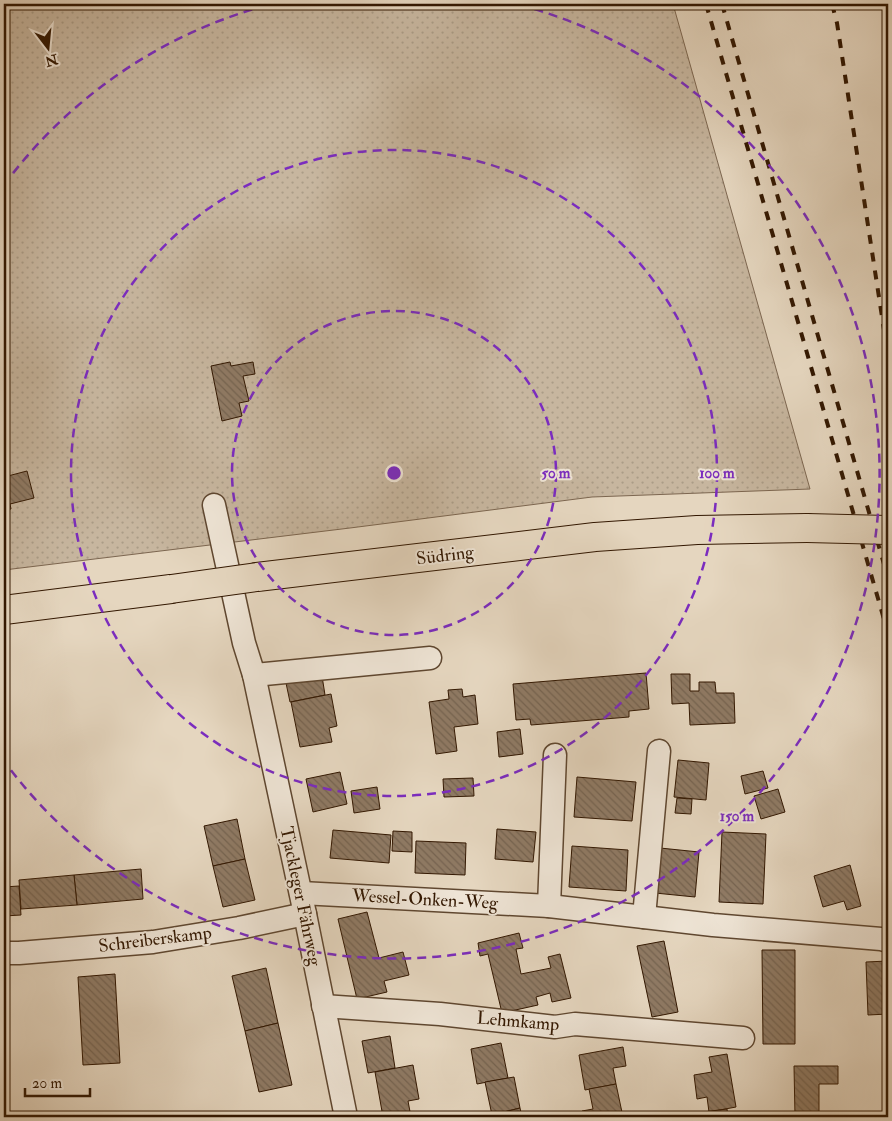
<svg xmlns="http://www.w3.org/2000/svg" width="892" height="1121" viewBox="0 0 892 1121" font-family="'IM FELL Double Pica',serif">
  <defs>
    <pattern id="grass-dots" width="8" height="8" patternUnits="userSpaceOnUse" patternTransform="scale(1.25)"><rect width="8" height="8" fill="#c7b69f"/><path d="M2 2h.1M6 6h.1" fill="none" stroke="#ab9c87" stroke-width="1.8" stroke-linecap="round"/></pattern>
    <pattern id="building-back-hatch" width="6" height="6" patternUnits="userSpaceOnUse" patternTransform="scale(1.25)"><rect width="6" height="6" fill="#8f7a64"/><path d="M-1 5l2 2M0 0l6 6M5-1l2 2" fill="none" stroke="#756350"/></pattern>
  </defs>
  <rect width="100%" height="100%" fill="#e5d6bf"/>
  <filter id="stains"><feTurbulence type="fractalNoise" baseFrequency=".004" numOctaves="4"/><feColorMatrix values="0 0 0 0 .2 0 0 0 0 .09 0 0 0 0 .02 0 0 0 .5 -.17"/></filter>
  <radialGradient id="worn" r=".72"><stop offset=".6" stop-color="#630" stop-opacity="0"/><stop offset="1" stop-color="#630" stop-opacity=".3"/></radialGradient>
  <!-- grass -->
  <polygon fill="url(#grass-dots)" stroke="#7c6650" points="4,4 673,4 810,489 592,497 350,528 4,570"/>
  <!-- building -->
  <g fill="url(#building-back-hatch)" stroke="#321701">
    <polygon points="230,362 231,366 253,362 255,374 243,376 249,401 239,403 242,416 222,421 211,366"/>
    <polygon points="27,471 34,498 10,504 11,509 4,510 4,477"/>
    <polygon points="646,673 649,709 629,711 629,717 531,725 530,719 516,720 513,684"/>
    <polygon points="671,674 690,674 690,691 699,691 699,682 715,682 716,693 734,693 735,723 690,725 689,703 672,704"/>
    <polygon points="322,676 325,695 290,702 286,683"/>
    <polygon points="462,689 463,697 475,695 478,724 454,727 457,751 436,754 429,702 449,699 448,690"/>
    <polygon points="331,694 337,726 329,728 332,742 300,747 291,702"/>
    <polygon points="520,729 523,754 499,757 497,732"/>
    <polygon points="678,760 709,763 706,800 674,797"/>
    <polygon points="763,771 768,788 745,794 741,776"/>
    <polygon points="340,772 347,804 313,812 306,779"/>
    <polygon points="577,777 636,782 632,821 574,817"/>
    <polygon points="473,778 474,796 444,797 443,779"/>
    <polygon points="377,787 380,809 354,813 351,791"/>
    <polygon points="778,789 785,812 761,819 754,796"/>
    <polygon points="677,798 692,799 691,814 675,813"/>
    <polygon points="237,819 245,859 213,866 204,826"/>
    <polygon points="497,829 536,832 533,862 495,859"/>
    <polygon points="333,830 391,835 389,863 330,858"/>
    <polygon points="393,831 412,832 412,852 392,851"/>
    <polygon points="722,832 766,834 763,904 719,902"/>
    <polygon points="416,841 466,843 465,875 415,873"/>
    <polygon points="572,846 628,850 626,891 569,887"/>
    <polygon points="660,848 699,852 695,897 655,893"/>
    <polygon points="245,859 255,900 223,907 213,866"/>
    <polygon points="850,865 861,906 847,910 844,901 823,907 814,876"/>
    <polygon points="141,869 143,899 77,905 74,875"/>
    <polygon points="74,875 77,905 21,909 19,880"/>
    <polygon points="19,886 21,915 4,916 4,887"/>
    <polygon points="367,912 379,958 403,952 409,975 384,981 387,992 357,999 338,919"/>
    <polygon points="519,933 523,948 516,949 521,974 551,968 548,957 560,954 571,998 552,1002 550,993 536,997 538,1005 502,1013 488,954 480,956 478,943"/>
    <polygon points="664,941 678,1012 652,1017 637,946"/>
    <polygon points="762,950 795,950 795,1044 763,1044"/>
    <polygon points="888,961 888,1014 868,1015 866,962"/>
    <polygon points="266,968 278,1023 245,1031 232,976"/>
    <polygon points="115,974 120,1063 83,1065 78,977"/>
    <polygon points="4,1019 6,1066 4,1066"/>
    <polygon points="278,1023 292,1085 259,1092 245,1031"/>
    <polygon points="390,1036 395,1068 368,1073 362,1041"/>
    <polygon points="501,1043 508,1078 477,1084 471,1049"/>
    <polygon points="623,1047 626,1066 613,1068 616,1084 585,1090 579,1055"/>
    <polygon points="727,1054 736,1107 709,1112 707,1097 697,1099 694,1075 712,1072 709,1057"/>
    <polygon points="413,1065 419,1099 408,1101 411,1117 383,1117 375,1072"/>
    <polygon points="794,1066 838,1066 838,1084 819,1084 819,1117 795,1117"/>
    <polygon points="514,1077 520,1108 492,1115 485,1082"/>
    <polygon points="616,1084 623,1117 583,1117 582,1111 593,1109 589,1089"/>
    <polygon points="520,1108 522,1117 492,1117 492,1115"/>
    <polygon points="727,1109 728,1117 703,1117 703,1112"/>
  </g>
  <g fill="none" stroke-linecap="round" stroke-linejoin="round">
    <defs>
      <g id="minor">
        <polyline points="214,505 244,643 254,675 305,914 346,1117"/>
        <polyline points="254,675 430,658"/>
        <polyline points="301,893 549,906 713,925 881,939 888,941"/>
        <polyline points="549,906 555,755"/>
        <polyline points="644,917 659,751"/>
        <polyline points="4,953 19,953 153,942 239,928 305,914"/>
        <polyline points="323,1006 440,1014 555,1027 575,1024 743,1038"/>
      </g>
      <g id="major">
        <polyline points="257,577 595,537 697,530 807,528"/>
        <polyline points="4,610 171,589"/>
      </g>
    </defs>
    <!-- minor casing -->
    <use href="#minor" stroke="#5f4730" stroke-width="25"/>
    <!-- major casing -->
    <use href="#major" stroke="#321701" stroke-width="30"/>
    <!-- minor -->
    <use href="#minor" stroke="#eee4d5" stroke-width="22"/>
    <!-- major -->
    <use href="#major" stroke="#e5d6bf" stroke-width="28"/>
    <!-- rail -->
    <g stroke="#321701" stroke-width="4" stroke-dasharray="9 9" stroke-linecap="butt">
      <polyline points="706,4 888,633"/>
      <polyline points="722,4 888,578"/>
      <polyline points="832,4 837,23 888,356"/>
    </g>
    <defs>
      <g id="major-bridge">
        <polyline points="807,528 888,530"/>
        <polyline points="171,589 257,577"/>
      </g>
    </defs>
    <!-- major-bridge casing -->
    <use href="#major-bridge" stroke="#321701" stroke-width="30" stroke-linecap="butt"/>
    <!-- major-bridge -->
    <use href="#major-bridge" stroke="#e5d6bf" stroke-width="28"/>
  </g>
  <!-- distance rings -->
  <g fill="none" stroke="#7b2cbf" stroke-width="2.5" stroke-dasharray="9 6">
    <circle cx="394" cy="473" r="162"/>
    <circle cx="394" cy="473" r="323"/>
    <path d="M4 185A485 485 0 0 1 268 5M520 5A485 485 0 1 1 4 761"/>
  </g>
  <g text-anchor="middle" stroke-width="4" stroke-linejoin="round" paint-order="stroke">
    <!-- street labels -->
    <g font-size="18" fill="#321701" stroke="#eee4d5">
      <text transform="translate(445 555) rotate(-7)" y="6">Südring</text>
      <text transform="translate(301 896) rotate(78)" y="6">Tjackleger Fährweg</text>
      <text transform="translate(425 899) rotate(3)" y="6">Wessel-Onken-Weg</text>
      <text transform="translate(155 939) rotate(-7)" y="6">Schreiberskamp</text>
      <text transform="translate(518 1021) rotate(5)" y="6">Lehmkamp</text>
    </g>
  </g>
  <circle cx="394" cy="473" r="8" fill="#7b2cbf" stroke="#eee4d5" stroke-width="2.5"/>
  <g font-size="15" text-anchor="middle" font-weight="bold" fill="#7b2cbf" stroke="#eee4d5" stroke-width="4" stroke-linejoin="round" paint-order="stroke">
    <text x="556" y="478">50 m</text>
    <text x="717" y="478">100 m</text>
    <text x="737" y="821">150 m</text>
  </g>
  <!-- margin -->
  <rect width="892" height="1121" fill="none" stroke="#e5d6bf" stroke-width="20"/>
  <rect x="5" y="5" width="882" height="1111" fill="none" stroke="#321701" stroke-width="2.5"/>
  <rect x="10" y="10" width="872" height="1101" fill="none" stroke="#321701"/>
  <!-- north arrow -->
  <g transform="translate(48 48) rotate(164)" stroke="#eee4d5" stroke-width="4" paint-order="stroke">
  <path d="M0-4L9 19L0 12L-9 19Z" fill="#321701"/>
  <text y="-8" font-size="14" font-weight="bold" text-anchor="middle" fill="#321701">N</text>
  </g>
  <!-- scale -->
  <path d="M25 1088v8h65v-8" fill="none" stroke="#321701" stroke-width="2.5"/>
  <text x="32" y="1088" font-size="15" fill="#321701" stroke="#eee4d5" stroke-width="4" paint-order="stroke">20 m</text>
  <rect width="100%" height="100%" filter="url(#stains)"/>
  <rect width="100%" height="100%" fill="url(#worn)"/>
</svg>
